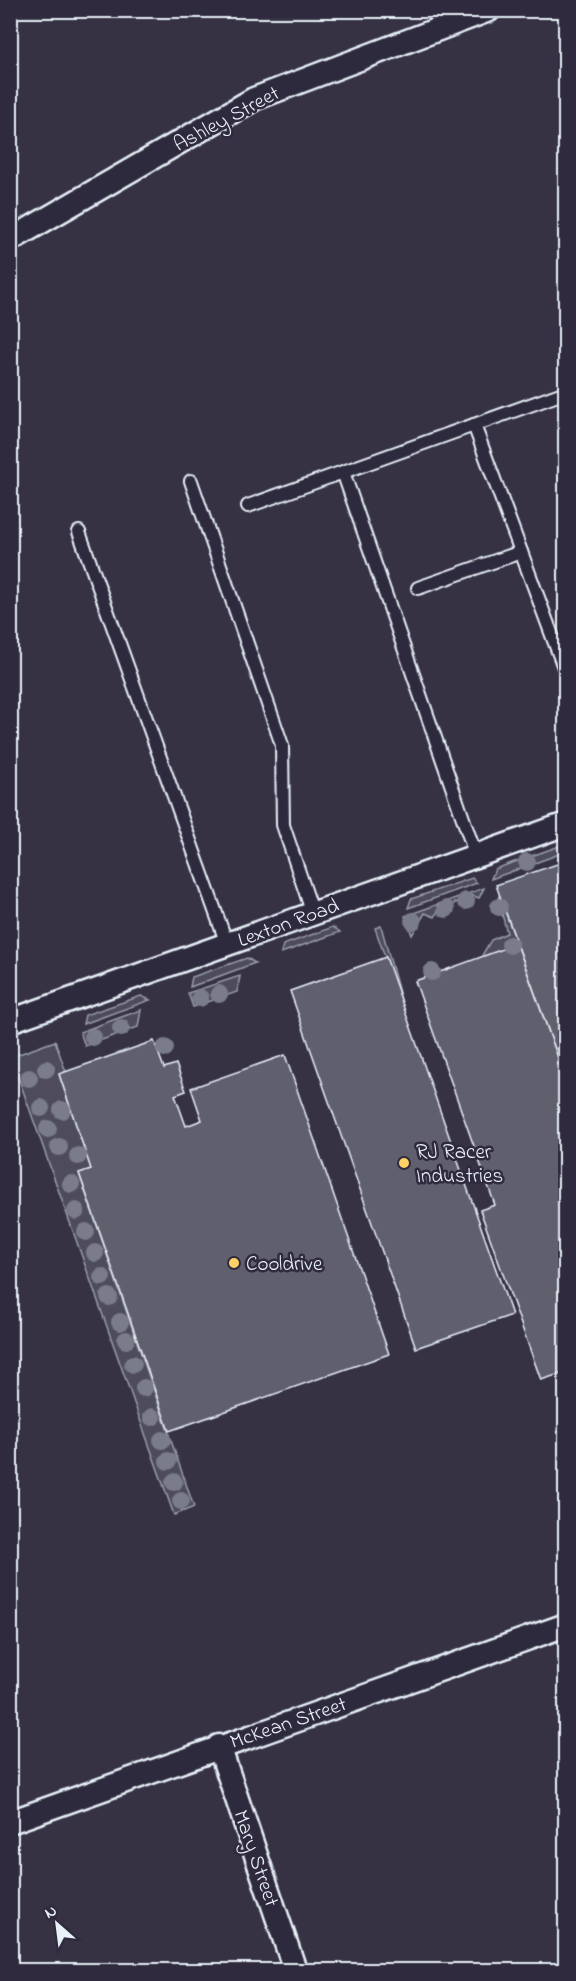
<svg xmlns="http://www.w3.org/2000/svg" width="576" height="1981" viewBox="0 0 576 1981" font-family="'Indie Flower',sans-serif">
  <rect width="100%" height="100%" fill="#363244"/>
  <filter id="ink" filterUnits="userSpaceOnUse"><feTurbulence type="fractalNoise" baseFrequency=".0167" numOctaves="2"/><feDisplacementMap in="SourceGraphic" scale="12" xChannelSelector="R" yChannelSelector="G"/><feConvolveMatrix kernelMatrix="1 2 1 2 8 2 1 2 1" color-interpolation-filters="sRGB"/></filter>
  <g filter="url(#ink)">
    <!-- green -->
    <g fill="#4d4b5c" stroke="#9a9eaa" stroke-width="1.5">
      <polygon points="565,844 565,852 491,879 495,869"/>
      <polygon points="472,878 477,883 408,908 411,899"/>
      <polygon points="484,888 479,898 471,895 465,906 455,902 451,911 440,906 435,917 425,913 412,935 405,916"/>
      <polygon points="499,896 517,944 481,957 491,940 507,933 502,914 492,911"/>
      <polygon points="381,926 404,1011 375,928"/>
      <polygon points="333,927 340,932 281,953 283,945"/>
      <polygon points="247,958 255,963 190,987 192,977"/>
      <polygon points="240,976 237,992 193,1007 188,993"/>
      <polygon points="141,996 150,1000 83,1024 85,1015"/>
      <polygon points="141,1010 138,1027 85,1046 80,1032"/>
      <polygon points="55,1041 66,1072 59,1075 91,1169 79,1174 194,1507 174,1515 11,1057"/>
    </g>
    <!-- building -->
    <g fill="#605e6e" stroke="#e8f1f8" stroke-width="1.5">
      <polygon points="566,861 566,1080 496,885"/>
      <polygon points="517,944 566,1080 566,1372 541,1380 480,1210 495,1205 415,981"/>
      <polygon points="386,957 512,1315 416,1348 290,991"/>
      <polygon points="154,1041 164,1068 176,1064 186,1091 175,1095 186,1126 202,1120 191,1088 285,1055 389,1354 169,1431 79,1173 91,1169 59,1074"/>
    </g>
    <g fill="none" stroke-linecap="round" stroke-linejoin="round">
      <defs>
        <g id="service">
          <polyline points="474,425 566,673"/>
          <polyline points="343,472 566,392"/>
          <polyline points="191,481 282,745 283,825 313,914"/>
          <polyline points="248,506 343,472 476,856"/>
          <polyline points="79,532 227,944"/>
          <polyline points="418,588 521,552"/>
        </g>
        <g id="minor">
          <polyline points="10,240 254,99 489,10"/>
          <polyline points="10,1021 566,824"/>
          <polyline points="219,1746 295,1970"/>
          <polyline points="10,1822 566,1625"/>
        </g>
      </defs>
      <!-- service casing -->
      <use href="#service" stroke="#e8f1f8" stroke-width="16"/>
      <!-- minor casing -->
      <use href="#minor" stroke="#e8f1f8" stroke-width="27"/>
      <!-- service -->
      <use href="#service" stroke="#2f2a3d" stroke-width="12"/>
      <!-- minor -->
      <use href="#minor" stroke="#2f2a3d" stroke-width="22"/>
    </g>
    <!-- trees -->
    <g fill="#7a7b89">
      <circle cx="527" cy="862" r="9"/>
      <circle cx="466" cy="901" r="9"/>
      <circle cx="499" cy="907" r="9"/>
      <circle cx="446" cy="909" r="9"/>
      <circle cx="413" cy="921" r="9"/>
      <circle cx="510" cy="945" r="9"/>
      <circle cx="432" cy="972" r="9"/>
      <circle cx="219" cy="994" r="9"/>
      <circle cx="200" cy="998" r="9"/>
      <circle cx="121" cy="1028" r="9"/>
      <circle cx="93" cy="1037" r="9"/>
      <circle cx="165" cy="1048" r="9"/>
      <circle cx="46" cy="1069" r="9"/>
      <circle cx="29" cy="1078" r="9"/>
      <circle cx="41" cy="1108" r="9"/>
      <circle cx="62" cy="1110" r="9"/>
      <circle cx="48" cy="1129" r="9"/>
      <circle cx="59" cy="1147" r="9"/>
      <circle cx="78" cy="1156" r="9"/>
      <circle cx="71" cy="1184" r="9"/>
      <circle cx="76" cy="1211" r="9"/>
      <circle cx="86" cy="1232" r="9"/>
      <circle cx="95" cy="1253" r="9"/>
      <circle cx="102" cy="1277" r="9"/>
      <circle cx="109" cy="1297" r="9"/>
      <circle cx="120" cy="1322" r="9"/>
      <circle cx="126" cy="1340" r="9"/>
      <circle cx="133" cy="1364" r="9"/>
      <circle cx="144" cy="1388" r="9"/>
      <circle cx="152" cy="1417" r="9"/>
      <circle cx="162" cy="1440" r="9"/>
      <circle cx="168" cy="1461" r="9"/>
      <circle cx="174" cy="1482" r="9"/>
      <circle cx="181" cy="1501" r="9"/>
    </g>
  </g>
  <!-- markers -->
  <g fill="#ffd166" stroke="#2f2a3d" stroke-width="2">
    <circle cx="404" cy="1163" r="6"/>
    <circle cx="234" cy="1263" r="6"/>
  </g>
  <g text-anchor="middle" stroke-width="5" stroke-linejoin="round" paint-order="stroke">
    <!-- street labels -->
    <g font-size="21" fill="#e8f1f8" stroke="#2f2a3d">
      <text transform="translate(226 118) rotate(-28)" y="7">Ashley Street</text>
      <text transform="translate(288 922) rotate(-20)" y="7">Lexton Road</text>
      <text transform="translate(288 1722) rotate(-19)" y="7">McKean Street</text>
      <text transform="translate(257 1858) rotate(71)" y="7">Mary Street</text>
    </g>
    <!-- poi labels -->
    <g font-size="21" fill="#e8f1f8" stroke="#2f2a3d" text-anchor="start">
      <text x="416" y="1158">RJ Racer<tspan x="416" dy="24">Industries</tspan></text>
      <text x="246" y="1270">Cooldrive</text>
    </g>
  </g>
  <!-- margin -->
  <rect width="576" height="1981" fill="none" stroke="#2f2a3d" stroke-width="36"/>
  <rect x="18" y="18" width="540" height="1945" fill="none" stroke="#e8f1f8" stroke-width="2" filter="url(#ink)"/>
  <!-- north arrow -->
  <g transform="translate(57 1924) rotate(332)" stroke="#2f2a3d" stroke-width="4.5" paint-order="stroke">
  <path d="M0-4.5L10 22L0 15L-10 22Z" fill="#e8f1f8"/>
  <text y="-9" font-size="16" font-weight="bold" text-anchor="middle" fill="#e8f1f8">N</text>
  </g>
</svg>
